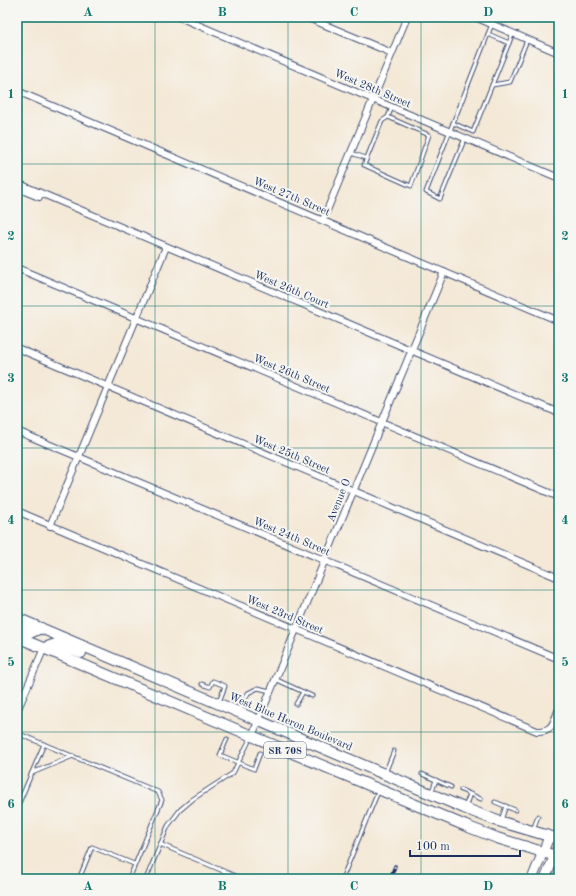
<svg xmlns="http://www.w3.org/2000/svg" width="576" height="896" viewBox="0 0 576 896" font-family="'Old Standard TT',serif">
  <rect width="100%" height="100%" fill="#f6f6f2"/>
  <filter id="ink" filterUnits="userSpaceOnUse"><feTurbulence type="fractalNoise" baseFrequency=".025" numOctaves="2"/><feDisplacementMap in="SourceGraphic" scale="8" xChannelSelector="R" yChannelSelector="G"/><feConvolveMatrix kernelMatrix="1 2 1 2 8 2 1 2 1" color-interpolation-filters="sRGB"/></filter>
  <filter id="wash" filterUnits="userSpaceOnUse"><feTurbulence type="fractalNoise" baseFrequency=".012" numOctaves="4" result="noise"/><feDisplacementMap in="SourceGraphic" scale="16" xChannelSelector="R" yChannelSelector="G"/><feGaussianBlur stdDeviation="0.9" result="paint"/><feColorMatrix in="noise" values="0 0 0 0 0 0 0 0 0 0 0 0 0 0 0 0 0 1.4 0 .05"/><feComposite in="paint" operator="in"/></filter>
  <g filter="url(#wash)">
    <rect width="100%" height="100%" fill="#f4e8d6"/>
  </g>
  <g filter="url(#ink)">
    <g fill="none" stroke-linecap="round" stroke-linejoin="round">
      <defs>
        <g id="lane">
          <polyline points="492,24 453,123 473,132 513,33"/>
          <polyline points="488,34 509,43"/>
          <polyline points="492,85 510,82 527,40"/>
          <polyline points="388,117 429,135 411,186 364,165 382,121 388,117 392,107"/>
          <polyline points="453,123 426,192 440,199 465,138"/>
          <polyline points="351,153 366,158"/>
          <polyline points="275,679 312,696"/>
          <polyline points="202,684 210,687 213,681 225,686 219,702"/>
          <polyline points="296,704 303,692"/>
          <polyline points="240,710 248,693 258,688 270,691"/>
          <polyline points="17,733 158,792 162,800 129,879"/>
          <polyline points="227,739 220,755 254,769 260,753"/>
          <polyline points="32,773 73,756"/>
          <polyline points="385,773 394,751"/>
          <polyline points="422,774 451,787"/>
          <polyline points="461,790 481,799"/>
          <polyline points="432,791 436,780"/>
          <polyline points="495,802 515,810"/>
          <polyline points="465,807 470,794"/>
          <polyline points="17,808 44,744"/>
          <polyline points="501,820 506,806"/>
          <polyline points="533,830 538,816"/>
          <polyline points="160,844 242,879"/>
          <polyline points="79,879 92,847 134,864"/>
          <polyline points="146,879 168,826 180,810 193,799 233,773 251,737"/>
          <polyline points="342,879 378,792"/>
        </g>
        <g id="street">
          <polyline points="179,17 559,178"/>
          <polyline points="306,17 392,53"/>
          <polyline points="475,17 559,53"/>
          <polyline points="17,91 559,321"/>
          <polyline points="17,183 559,413"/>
          <polyline points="17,188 39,197"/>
          <polyline points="323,220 407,17"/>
          <polyline points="17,268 559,497"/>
          <polyline points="17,348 559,578"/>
          <polyline points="17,431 559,659"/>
          <path d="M17 511 537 731C554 731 553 722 559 709"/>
          <polyline points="50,526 166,247"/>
          <polyline points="17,711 44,648"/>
          <polyline points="252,736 444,272"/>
        </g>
        <g id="secondary">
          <polyline points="532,879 549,837"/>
          <polyline points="545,879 559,845"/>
        </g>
        <g id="primary">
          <polyline points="17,618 464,808 495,820 559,839"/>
          <polyline points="17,627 30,633 41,628"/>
          <polyline points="17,637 466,826 497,838 559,857"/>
          <polyline points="44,648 56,644 81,653"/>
        </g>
      </defs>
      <!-- lane casing -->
      <use href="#lane" stroke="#3c4b70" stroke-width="5"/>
      <!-- street casing -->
      <use href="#street" stroke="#3c4b70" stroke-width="8"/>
      <!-- secondary casing -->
      <use href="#secondary" stroke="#3c4b70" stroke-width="11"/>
      <!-- primary casing -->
      <use href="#primary" stroke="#3c4b70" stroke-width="12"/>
      <!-- lane -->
      <use href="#lane" stroke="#fff" stroke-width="3"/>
      <!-- street -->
      <use href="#street" stroke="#fff" stroke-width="6"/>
      <!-- secondary -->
      <use href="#secondary" stroke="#fff" stroke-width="9"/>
      <!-- primary -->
      <use href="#primary" stroke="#fff" stroke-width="10"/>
      <defs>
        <polyline id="rail" points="390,879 395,866"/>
      </defs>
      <!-- rail casing -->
      <use href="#rail" stroke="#1b2f5e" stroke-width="3.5"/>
      <!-- rail -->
      <use href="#rail" stroke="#f6f6f2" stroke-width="2" stroke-dasharray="6" stroke-linecap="butt"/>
    </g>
  </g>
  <!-- grid -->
  <path fill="none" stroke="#0f766e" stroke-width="1" stroke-opacity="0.55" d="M155 17V879M288 17V879M421 17V879M17 164H559M17 306H559M17 448H559M17 590H559M17 732H559"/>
  <g text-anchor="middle" stroke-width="4" stroke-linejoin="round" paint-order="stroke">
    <!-- shield labels -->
    <rect fill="#f6f6f2" stroke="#5d6b8a" stroke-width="1" x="264" y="742" width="42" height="16" rx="3"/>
    <g font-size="10" font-weight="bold" fill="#1b2f5e">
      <text x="285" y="754">SR 708</text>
    </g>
    <!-- street labels -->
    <g font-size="11" fill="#1b2f5e" stroke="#f6f6f2">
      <text transform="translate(373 88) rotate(23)" y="4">West 28th Street</text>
      <text transform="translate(292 196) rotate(23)" y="4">West 27th Street</text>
      <text transform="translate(292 289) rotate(23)" y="4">West 26th Court</text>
      <text transform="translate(292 373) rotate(23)" y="4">West 26th Street</text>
      <text transform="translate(292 454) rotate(23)" y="4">West 25th Street</text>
      <text transform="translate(338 500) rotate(-68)" y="4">Avenue O</text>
      <text transform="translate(292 536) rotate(23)" y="4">West 24th Street</text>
      <text transform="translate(285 614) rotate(23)" y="4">West 23rd Street</text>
      <text transform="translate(291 721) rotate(23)" y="4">West Blue Heron Boulevard</text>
    </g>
  </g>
  <!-- margin -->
  <rect width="576" height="896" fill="none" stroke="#f6f6f2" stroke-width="44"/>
  <!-- scale -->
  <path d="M410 850v6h110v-6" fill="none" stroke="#1b2f5e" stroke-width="2"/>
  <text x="416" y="850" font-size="12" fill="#1b2f5e" stroke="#f6f6f2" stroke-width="3" paint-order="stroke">100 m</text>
  <rect x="22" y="22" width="532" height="852" fill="none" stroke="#0f766e" stroke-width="1.5"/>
  <g font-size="13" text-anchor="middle" font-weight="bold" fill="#0f766e">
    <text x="88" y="16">A</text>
    <text x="222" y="16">B</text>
    <text x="354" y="16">C</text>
    <text x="488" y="16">D</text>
    <text x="11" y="98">1</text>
    <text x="565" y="98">1</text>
    <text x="11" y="240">2</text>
    <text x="565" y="240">2</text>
    <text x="11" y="382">3</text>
    <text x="565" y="382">3</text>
    <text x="11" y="524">4</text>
    <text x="565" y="524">4</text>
    <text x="11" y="666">5</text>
    <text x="565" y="666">5</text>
    <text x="11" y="808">6</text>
    <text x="565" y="808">6</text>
    <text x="88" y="890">A</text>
    <text x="222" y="890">B</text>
    <text x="354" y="890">C</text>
    <text x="488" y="890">D</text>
  </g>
</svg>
